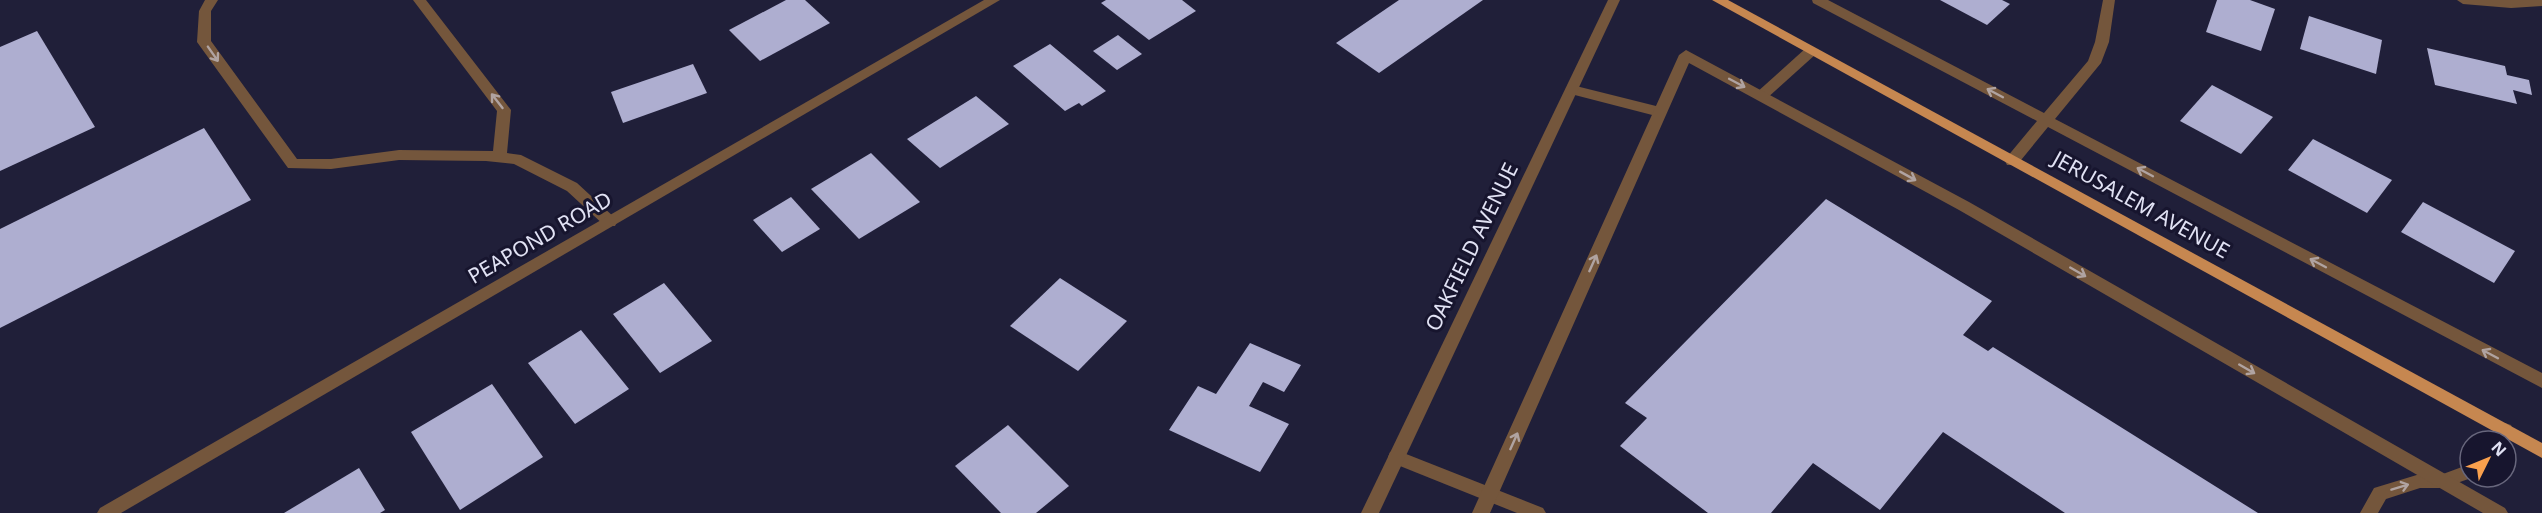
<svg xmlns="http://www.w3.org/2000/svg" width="2542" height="513" viewBox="0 0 2542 513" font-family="'Noto Sans',sans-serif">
  <rect width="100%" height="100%" fill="#201f39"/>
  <!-- building -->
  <g fill="#aeaed0">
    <polygon points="786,0 805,0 830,23 760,61 729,30"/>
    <polygon points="1106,0 1182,0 1196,11 1149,40 1101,3"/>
    <polygon points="1399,0 1483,0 1379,73 1336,43"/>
    <polygon points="1940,0 2002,0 2010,4 1987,25"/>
    <polygon points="2217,0 2250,0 2275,9 2261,51 2206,32"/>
    <polygon points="2309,16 2382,40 2376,74 2300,49"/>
    <polygon points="37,31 95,127 0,171 0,47"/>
    <polygon points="1118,35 1142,54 1117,70 1093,51"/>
    <polygon points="1050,44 1106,91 1082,106 1079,103 1065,111 1013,66"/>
    <polygon points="2427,48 2505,66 2507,75 2529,80 2532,95 2513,90 2517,104 2435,85"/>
    <polygon points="693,64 707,93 623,123 611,92"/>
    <polygon points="2212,85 2273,117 2241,154 2180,121"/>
    <polygon points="976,96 1009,124 940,168 907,139"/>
    <polygon points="204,128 251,200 0,328 0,229"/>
    <polygon points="2313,139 2392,180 2367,213 2288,170"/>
    <polygon points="871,153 920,202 859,239 811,189"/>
    <polygon points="791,197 820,229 782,252 753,220"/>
    <polygon points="1826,199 1992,301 1963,335 1988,351 1993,347 2258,513 2065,513 1943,432 1880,510 1813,463 1771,513 1708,513 1620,446 1647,418 1625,403"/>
    <polygon points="2423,202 2515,251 2494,283 2401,232"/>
    <polygon points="1060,278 1127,321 1078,371 1010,326"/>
    <polygon points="664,283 712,341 660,373 613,314"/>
    <polygon points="581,330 629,389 575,424 528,363"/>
    <polygon points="1250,343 1301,365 1284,392 1263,382 1249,406 1289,424 1260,472 1169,430 1198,386 1216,394"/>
    <polygon points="492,384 543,457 460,510 411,432"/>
    <polygon points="1008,425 1069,486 1036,513 1001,513 955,466"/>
    <polygon points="359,468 385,510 380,513 284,513"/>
  </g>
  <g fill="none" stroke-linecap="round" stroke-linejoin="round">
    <!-- lane -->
    <g fill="#74563c" fill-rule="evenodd">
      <polygon points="205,0 218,0 211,11 211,41 297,159 331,159 399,150 493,151 497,111 413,0 426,0 511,110 507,153 521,155 577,183 615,218 617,222 615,226 605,226 567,191 514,164 486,161 399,160 331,169 288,168 197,42 199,11"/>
      <polygon points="1811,46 1818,51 1816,54 1766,99 1756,99 1754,96 1756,93 1806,48"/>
      <polygon points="1572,85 1660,107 1667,112 1660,117 1567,93 1565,90 1567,87"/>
      <polygon points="2505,423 2511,425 2513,430 2506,442 2489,441 2499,425"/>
      <polygon points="1396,450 1543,508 1546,513 1517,513 1390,462 1388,457 1390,452"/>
      <polygon points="2470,464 2470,477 2474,477 2443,488 2420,488 2386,499 2378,513 2360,513 2374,488 2420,474 2443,474"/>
    </g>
    <!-- street -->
    <g fill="#74563c" fill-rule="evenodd">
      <polygon points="984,0 1000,0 121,513 97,513 100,508"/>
      <polygon points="1608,0 1620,0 1379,513 1361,513"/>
      <polygon points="1812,0 1828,0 2044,113 2088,61 2095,42 2103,0 2115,0 2109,42 2101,63 2055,119 2542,373 2542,388 2048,127 2017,165 2007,165 2005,161 2007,157 2037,121 1813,3"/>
      <polygon points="2457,0 2542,0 2542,6 2511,8 2463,4"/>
      <polygon points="1686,50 1969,202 2505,508 2508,513 2483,513 1959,210 1689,63 1490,513 1472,513 1679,55"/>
    </g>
    <!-- primary -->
    <polygon fill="#c68750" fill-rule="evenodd" points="1712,0 1728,0 2542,443 2542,458"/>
  </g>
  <!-- one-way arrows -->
  <defs><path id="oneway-shaft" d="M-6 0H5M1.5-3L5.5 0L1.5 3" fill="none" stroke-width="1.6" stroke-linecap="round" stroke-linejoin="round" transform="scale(1.5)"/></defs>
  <g stroke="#b0a3a1">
    <use href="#oneway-shaft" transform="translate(213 54) rotate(55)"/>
    <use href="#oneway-shaft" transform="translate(1737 83) rotate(28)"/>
    <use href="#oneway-shaft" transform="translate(1995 93) rotate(-152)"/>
    <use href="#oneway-shaft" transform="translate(497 101) rotate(-128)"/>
    <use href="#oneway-shaft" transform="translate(2145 172) rotate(-152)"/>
    <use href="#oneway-shaft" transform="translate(1908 176) rotate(29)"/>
    <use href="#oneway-shaft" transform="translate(1593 263) rotate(-66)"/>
    <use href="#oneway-shaft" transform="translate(2318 263) rotate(-152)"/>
    <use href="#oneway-shaft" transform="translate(2078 272) rotate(30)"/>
    <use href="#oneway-shaft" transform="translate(2490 354) rotate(-152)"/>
    <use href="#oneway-shaft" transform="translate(2247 369) rotate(30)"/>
    <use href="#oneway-shaft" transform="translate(1514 441) rotate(-66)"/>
    <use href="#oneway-shaft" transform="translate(2400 487) rotate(-17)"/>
  </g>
  <g text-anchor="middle" stroke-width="6" stroke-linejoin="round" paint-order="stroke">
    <!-- street labels -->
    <g font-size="21" fill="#e1e2f4" stroke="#17152e">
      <text transform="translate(2141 205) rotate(29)" y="7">JERUSALEM AVENUE</text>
      <text transform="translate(540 238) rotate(-30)" y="7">PEAPOND ROAD</text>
      <text transform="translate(1472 247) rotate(-64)" y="7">OAKFIELD AVENUE</text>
    </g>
  </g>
  <!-- north arrow -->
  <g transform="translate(2488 459) rotate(47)"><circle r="28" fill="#17152e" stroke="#68677d" stroke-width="1.5"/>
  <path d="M0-4.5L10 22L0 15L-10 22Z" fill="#f9a04d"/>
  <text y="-9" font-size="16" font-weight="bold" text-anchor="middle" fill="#e1e2f4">N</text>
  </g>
</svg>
